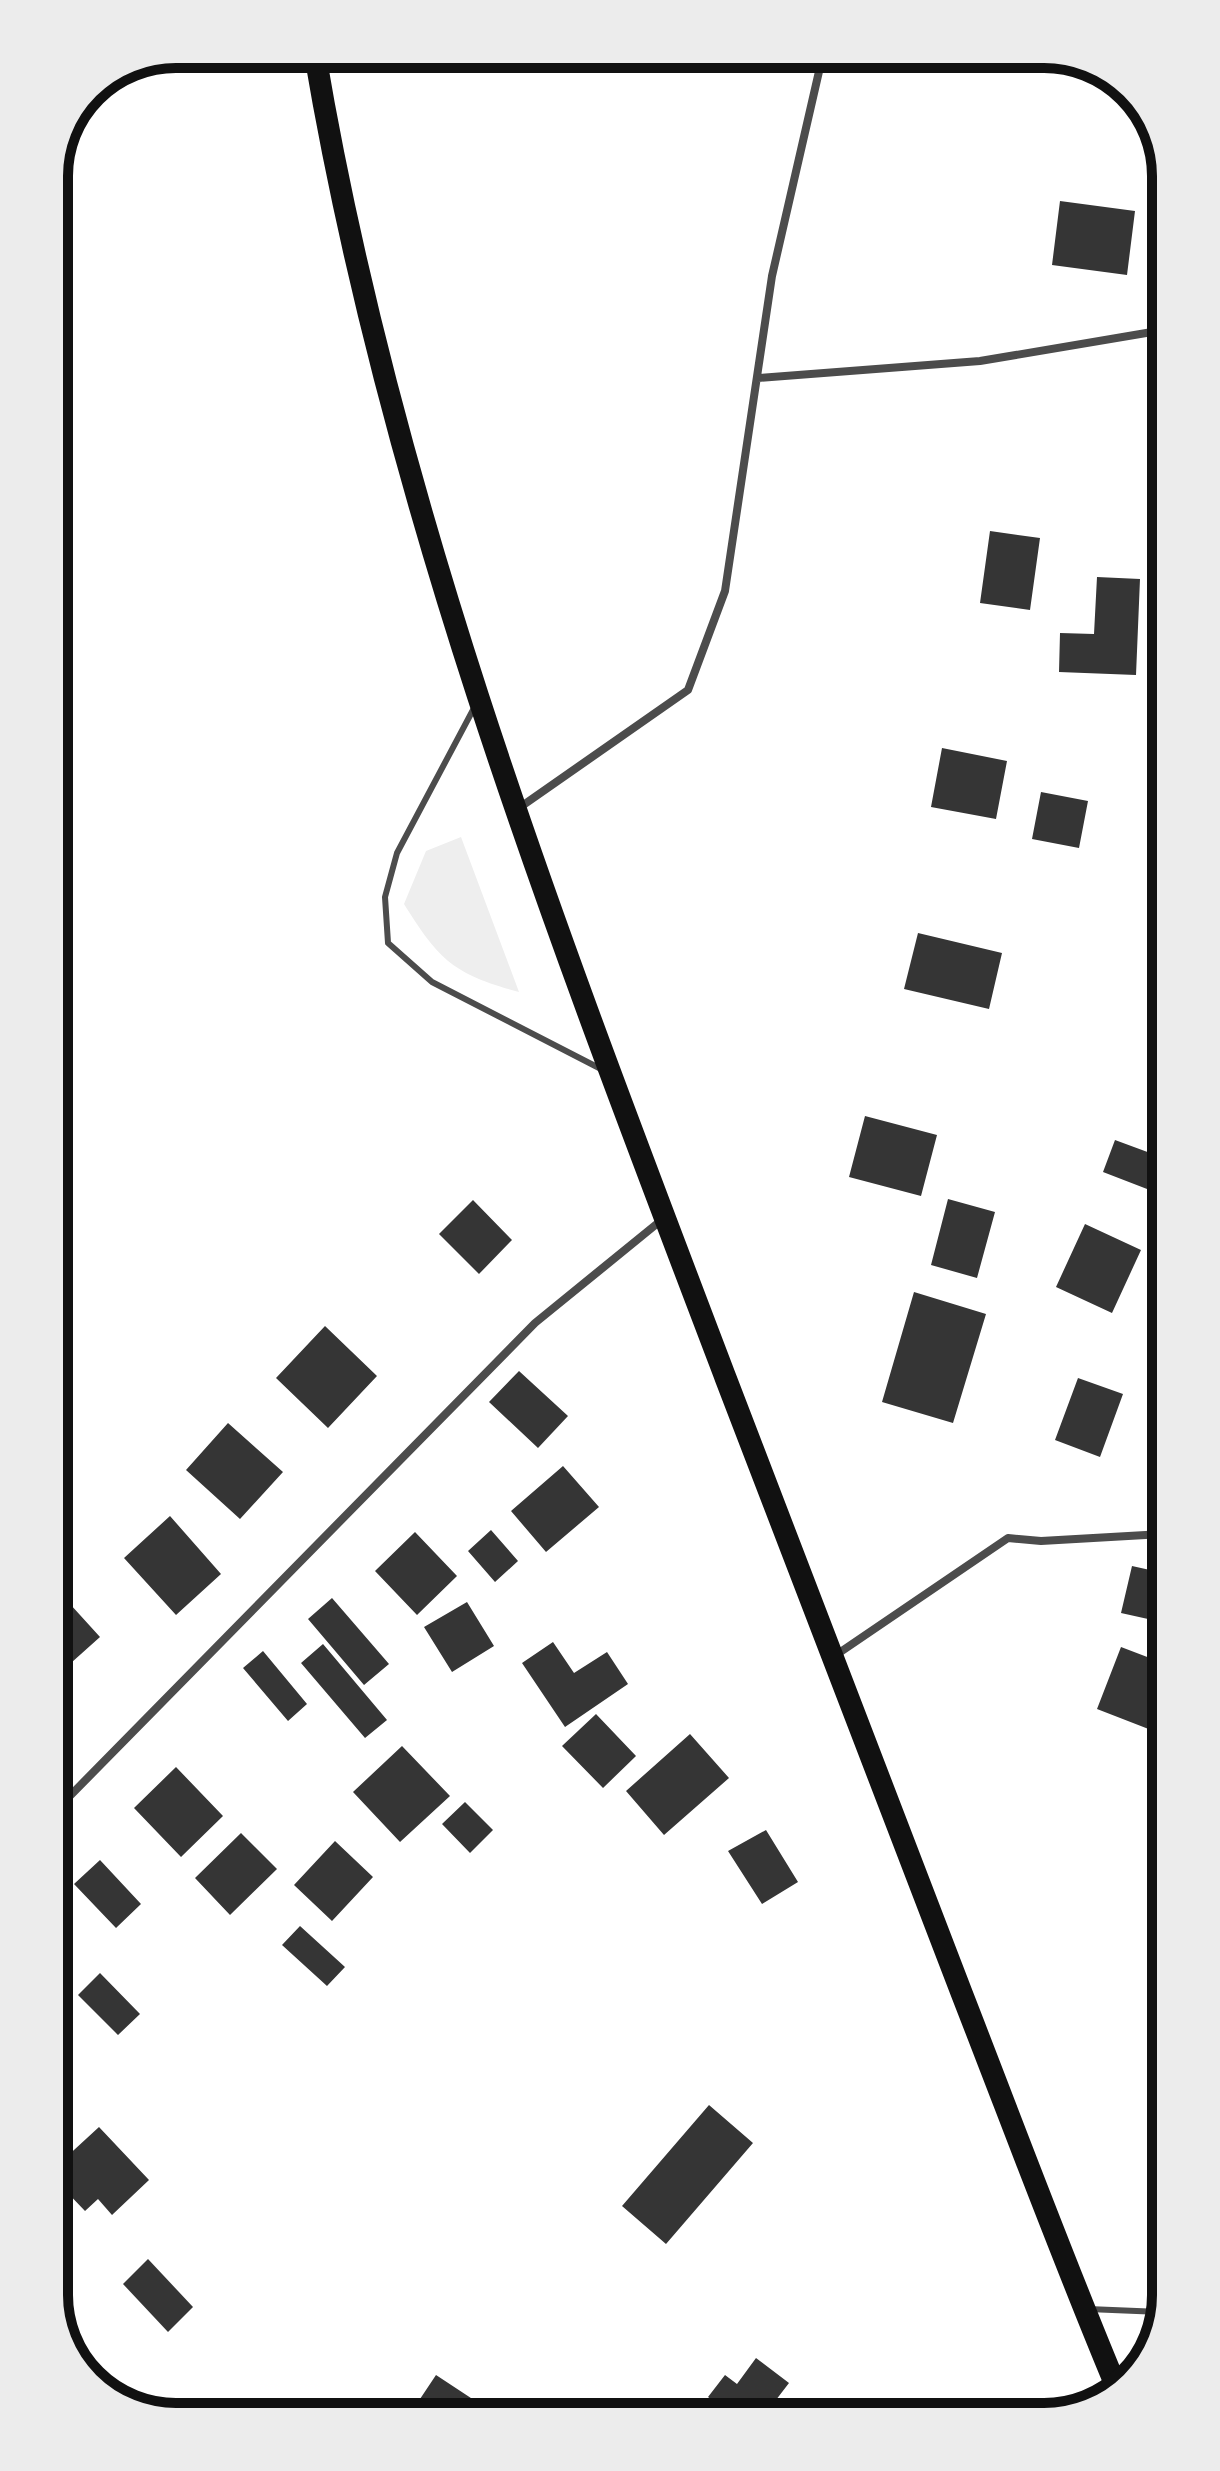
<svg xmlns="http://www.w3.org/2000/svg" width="1220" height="2471" font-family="'Open Sans',sans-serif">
	<rect width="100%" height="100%" fill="#fff"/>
	<path fill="#eee" d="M731,54H791L788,70Z
		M461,837L519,992C453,974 439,960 404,904L426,851Z"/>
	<path fill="#353535" d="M1156,160H1157V208L1147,206Z
		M1060,201L1135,211L1127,275L1052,265Z
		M990,531L1040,538L1030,610L980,603Z
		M1097,577L1140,579L1136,675L1059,672L1060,633L1094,634Z
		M942,748L1007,761L996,819L931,807Z
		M1041,792L1088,801L1079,848L1032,839Z
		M918,933L1002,953L989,1009L904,989Z
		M865,1116L937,1135L921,1196L849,1177Z
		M1115,1140L1161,1157L1160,1194L1103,1172Z
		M948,1199L995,1212L977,1278L931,1265Z
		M473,1200L512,1240L479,1274L439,1234Z
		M1085,1224L1141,1250L1112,1313L1056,1287Z
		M914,1292L986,1314L953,1423L882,1402Z
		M325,1326L377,1376L328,1428L276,1378Z
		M519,1371L568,1416L538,1448L489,1402Z
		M1078,1378L1123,1394L1100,1457L1055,1440Z
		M228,1423L283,1472L240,1519L186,1470Z
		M563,1466L599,1507L546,1552L511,1511Z
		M170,1516L221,1574L176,1615L124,1558Z
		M491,1530L518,1561L495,1582L468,1551Z
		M415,1532L457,1576L417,1615L375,1571Z
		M1132,1566L1159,1572L1148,1619L1121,1613Z
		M60,1593L100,1637L62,1671L60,1669Z
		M332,1598L389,1664L364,1685L308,1619Z
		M467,1602L494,1646L452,1672L424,1627Z
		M553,1642L574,1673L607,1652L628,1684L565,1727L522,1663Z
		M323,1644L387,1720L365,1738L301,1663Z
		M1121,1647L1163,1663L1164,1735L1097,1709Z
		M263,1651L307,1704L288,1721L243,1668Z
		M596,1714L636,1756L603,1788L562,1746Z
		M690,1734L729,1778L664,1835L626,1791Z
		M402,1746L450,1796L400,1842L353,1792Z
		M176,1767L223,1816L181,1857L134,1808Z
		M465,1802L493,1830L470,1853L442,1824Z
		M766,1830L798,1882L762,1904L728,1851Z
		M241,1833L277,1869L230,1915L195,1878Z
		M335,1841L373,1877L332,1921L294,1885Z
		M100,1860L141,1904L116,1928L74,1884Z
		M300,1926L345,1967L327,1986L282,1945Z
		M100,1973L140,2014L118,2035L78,1995Z
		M709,2105L753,2143L666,2244L622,2206Z
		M99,2127L149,2180L112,2215L98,2199L85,2211L63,2188L62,2161Z
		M148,2259L193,2307L168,2332L123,2284Z
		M756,2358L789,2383L769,2409L772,2411L711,2412L717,2404L708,2397L725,2375L737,2384Z
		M436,2375L477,2402L470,2414H410Z"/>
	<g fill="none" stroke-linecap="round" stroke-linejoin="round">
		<path stroke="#4c4c4c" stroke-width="6" d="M474,708L397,853L385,897L388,943L432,982L601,1069
			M1088,2309L1161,2312"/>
		<path stroke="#4c4c4c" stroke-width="8" d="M758,378L980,361L1158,331
			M519,808L688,690L725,591L772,276L823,54
			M833,1657L1008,1538L1041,1541L1163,1534
			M61,1805L535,1323L664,1218"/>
		<path stroke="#111" stroke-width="22" d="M315,54C392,512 562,947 726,1379C804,1584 883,1789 962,1994C1013,2125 1062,2257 1116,2386"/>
	</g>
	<path d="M0 0H1220V2471H0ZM176 68H1044A108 108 0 0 1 1152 176V2295A108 108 0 0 1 1044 2403H176A108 108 0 0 1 68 2295V176A108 108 0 0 1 176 68Z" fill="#ececec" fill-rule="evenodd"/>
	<path fill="none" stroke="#111" stroke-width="10" d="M176 68H1044A108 108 0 0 1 1152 176V2295A108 108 0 0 1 1044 2403H176A108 108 0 0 1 68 2295V176A108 108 0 0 1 176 68Z"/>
</svg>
